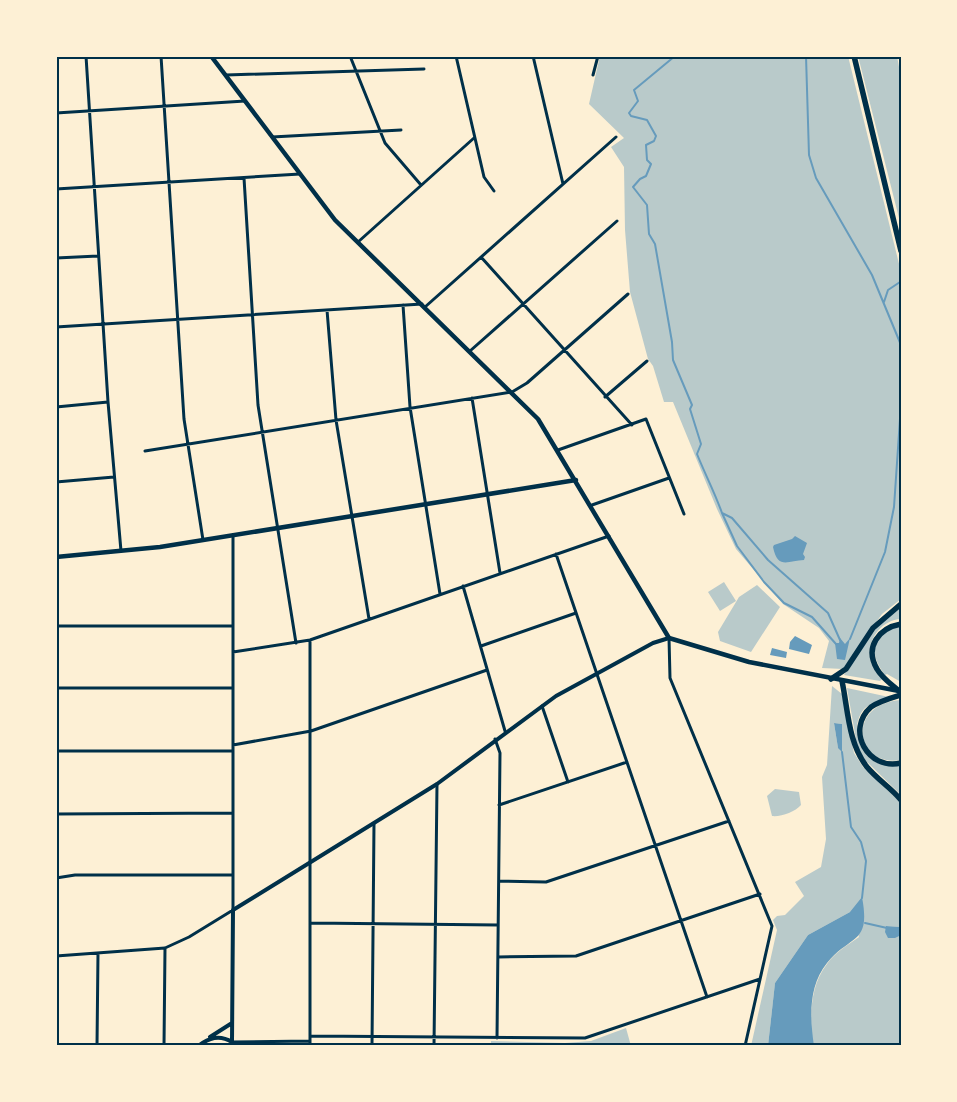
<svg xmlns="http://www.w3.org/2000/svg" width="957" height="1102" font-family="'Zilla Slab',serif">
	<rect width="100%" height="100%" fill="#fdf0d5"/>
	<path fill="#b9caca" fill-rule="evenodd" d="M600,56H848L901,272V599L882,614L843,669L822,668L829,641L819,628L783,604L736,549L717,509L673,402H664L653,366L648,359L630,292L625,230L624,167L611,147L624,138L589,104Z
		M858,56H897L901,78V226Z
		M724,582L736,601L720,611L708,592Z
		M757,585L780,607L751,652L720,641L718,632L739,597Z
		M900,607L901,619C881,620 867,640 870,658C872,667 877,672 882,679L880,681L844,675L877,627Z
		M901,626V682L887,674L885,675C876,663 868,646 882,634C886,630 895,628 901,626Z
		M832,686L842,694L854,753L863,767L901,803V927L886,926L896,936L901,935V1046H813C810,1018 809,987 827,964C834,953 849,944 859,937L850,912L808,935L775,983L768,1046H751L777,930L773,920L777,916L785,915L804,896L795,882L821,867L826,839L822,777L827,765ZM834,723L842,724L838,748Z
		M847,688L889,697C882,700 870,703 864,709C851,724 857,751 874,761C882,766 891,766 901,765V795L864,759L857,745Z
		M901,700V760C855,768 845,704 901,700Z
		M775,789L799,792L801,805C795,812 781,817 772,816L767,796Z
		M626,1028L631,1046H491V1041L565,1043L591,1041Z"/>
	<path fill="#669bbc" d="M795,536L807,543L803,554L805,557L804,560C789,560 778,571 773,547L774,545L792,539Z
		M795,636L812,645L809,654L789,649L790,642Z
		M840,638L845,644L850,638L845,660L837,659L835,643H839Z
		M772,648L787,652L786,658L770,655Z
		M834,723L842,724V752L838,748Z
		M862,897C871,945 851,934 827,963C808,986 810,1019 814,1046H768L775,983L808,935L850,912Z
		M886,926L901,927V935L895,938H888L885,932Z"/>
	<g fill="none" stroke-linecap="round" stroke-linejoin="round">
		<path stroke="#669bbc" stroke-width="2" d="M675,56L634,90L638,101L629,113L631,116L647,120L656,136L654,141L646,145L647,160L651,164L646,176L640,179L633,187L647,205L649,234L655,244L672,342L673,360L692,405L690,409L701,444L697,454C705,474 715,493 722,513L732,518L768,560L828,613L840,640
			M806,56L809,155L816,178L872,275L901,345
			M884,302L888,290L900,282
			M722,513L737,546L764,582L784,603L812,617L836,644
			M850,639L885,552L894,507L901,404
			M842,752L851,827L861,842L866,861L862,898
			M865,923L887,928"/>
		<path stroke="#003049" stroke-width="3" d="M86,56L108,402L121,551
			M161,56L184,419L203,540
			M350,56L385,143L421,185
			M456,56L484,177L494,191
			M533,56L563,184
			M226,75L424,69
			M593,75L598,56
			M56,113L245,101
			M272,137L401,130
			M244,178L258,405L296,643
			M56,189L300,174
			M358,242L474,138
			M481,257L632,425
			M56,258L98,256
			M403,305L410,407L440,594
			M425,307L616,137
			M327,310L336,420L369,619
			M56,327L422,304
			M470,351L617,221
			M605,397L647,361
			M472,398L500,573
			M56,407L108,402
			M558,450L646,419L684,514
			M145,451L512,392L527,383L628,294
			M56,482L114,477
			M592,505L669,478
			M556,554L707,997
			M463,586L505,731
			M56,626H233
			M669,638L670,678L772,926L745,1046
			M481,646L576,613
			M233,652L310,640L609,536
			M56,688H233
			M542,706L568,782
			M495,739L500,753L497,1038
			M233,745L311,731L487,670
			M56,751H233
			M499,805L627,762
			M56,814L233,813
			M56,878L75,875H233
			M499,881L546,882L729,821
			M311,923L498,925
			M56,956L165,948L189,937L233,910V536
			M498,957L576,956L760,894
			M310,1036L585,1038L760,979
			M97,1046L98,953
			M164,1046L165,948
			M232,1046V1042L310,1041
			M310,1046V640
			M372,1046L374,823
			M434,1046L437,784"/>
		<path stroke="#003049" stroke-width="4" d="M210,1037L232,1023
			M198,1046C209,1038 219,1034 232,1042L233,910L437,784L556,696L653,643L669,638"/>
		<path stroke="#003049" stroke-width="4.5" d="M56,557L160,547L576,480"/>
		<path stroke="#003049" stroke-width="4.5" d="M211,56L335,220L538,419L669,638L749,662L899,691"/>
		<path stroke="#003049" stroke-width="5.5" d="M854,56L901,251
			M831,679L846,669L873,628L901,604
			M842,681C848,709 848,743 867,767C877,779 891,788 901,800
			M899,691C891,684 882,678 877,669C864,647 879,628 901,624
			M901,695C891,698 880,701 871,707C845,730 868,771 901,763"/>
	</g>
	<rect width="957" height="1102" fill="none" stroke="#fdf0d5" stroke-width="115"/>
	<rect x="58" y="58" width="842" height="986" fill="none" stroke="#003049" stroke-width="2"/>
</svg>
